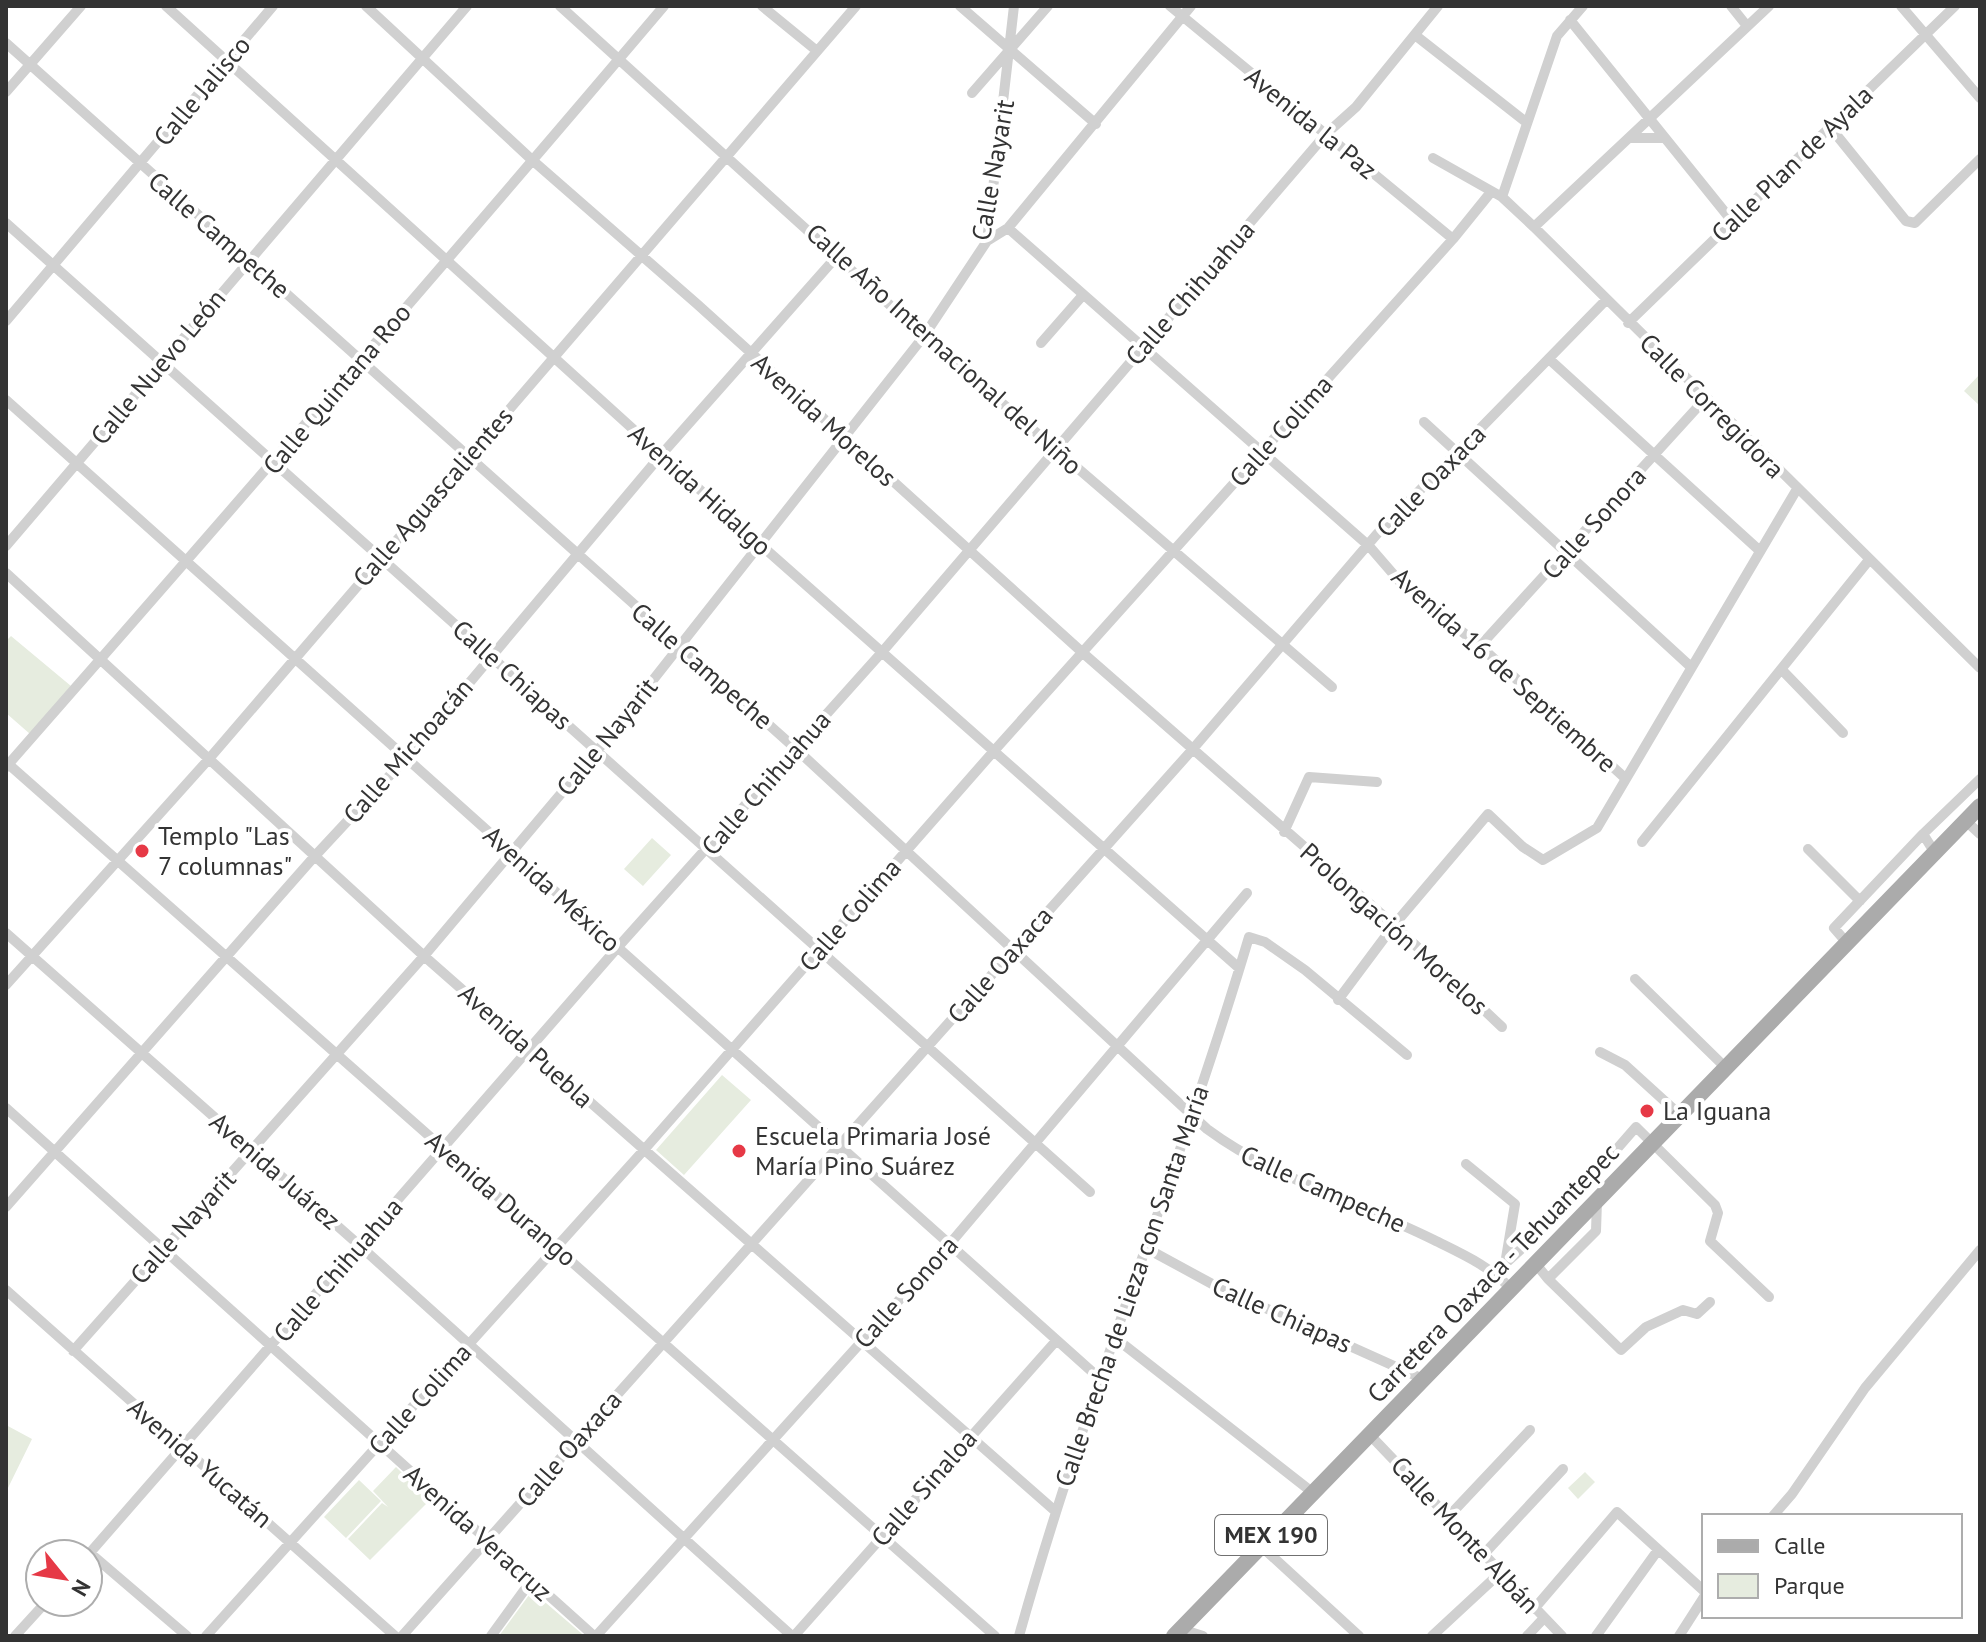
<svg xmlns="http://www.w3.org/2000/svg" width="1986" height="1642" font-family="'PT Sans',sans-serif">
	<rect width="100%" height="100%" fill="#fff"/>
	<path fill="#e6ecdf" d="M1980,374V406L1964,391Z
		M11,636L71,686L30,734L6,713V641Z
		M652,838L671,855L643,886L624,869Z
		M722,1075L751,1100L684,1175L656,1150Z
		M6,1425L32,1439L6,1492Z
		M396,1467L430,1500L370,1560L348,1539L382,1503L388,1507L373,1491Z
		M1585,1472L1595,1482L1578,1499L1568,1488Z
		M359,1480L381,1501L346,1538L324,1517Z
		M532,1591L581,1633L584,1636H499Z"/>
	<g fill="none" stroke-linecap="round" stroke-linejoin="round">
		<path stroke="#d0d0d0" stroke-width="10" d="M166,6L762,546L1239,968
			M366,6L531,159L697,304L1083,653L1394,925L1502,1027
			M560,6L924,336L1332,687
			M762,6L817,51
			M960,6L1096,124
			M1170,6L1453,239
			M1731,6L1747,26
			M1901,6L1980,98
			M1570,20L1732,221
			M1415,35L1526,122
			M6,43L796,749L1207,1129C1276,1180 1358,1202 1434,1240C1462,1254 1490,1266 1511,1289
			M6,92L81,6
			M972,93L1048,6
			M1830,127L1906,221L1915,223L1980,159
			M1629,138H1663
			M1433,158L1502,197L1534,227L1980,668
			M1502,197L1557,36L1583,6
			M6,223L1090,1192
			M1534,227L1769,6
			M1008,228L1369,546L1401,583L1480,646L1625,778
			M987,241L1008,228L1191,6
			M6,321L273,6
			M1628,323L1955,6
			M1041,343L1083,295
			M1549,359L1760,551
			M6,400L1098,1377
			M1424,422L1691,667
			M6,546L467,6
			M6,573L424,956L1054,1510
			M1480,646L1705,399
			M1782,670L1843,733
			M6,762L995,1636
			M6,767C227,515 447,262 664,6
			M1966,821L1980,834
			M1284,832L1309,777L1377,782
			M1642,842L1869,560
			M1808,849L1860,901
			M1935,853L1923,834L1980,779
			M6,933L359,1245L792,1636
			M1847,943L1834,928L1923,834
			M1635,979L1726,1068
			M6,985L208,760L856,6
			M1338,1000L1394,925L1488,814L1523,847L1543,860L1597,828L1797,489
			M1600,1052L1625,1065L1680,1115
			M6,1108L594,1636
			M1466,1164L1515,1204L1505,1264
			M6,1207L314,857L406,758L661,455L838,255
			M1144,1247L1214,1285L1423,1379
			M1536,1264L1548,1279L1596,1231L1597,1201
			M1496,1272L1560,1214L1636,1127L1715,1205L1718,1213L1710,1241L1769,1297
			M1548,1279L1621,1350L1646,1327L1683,1310L1697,1314L1710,1302
			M6,1290L395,1636
			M1114,1337L1312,1492
			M73,1351L424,956L597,751L924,336L987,241L1014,6
			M1369,1434L1562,1636
			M1773,1516L1792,1494L1865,1388L1980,1250
			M1448,1517L1530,1430
			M1261,1546L1359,1636
			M90,1553L187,1636
			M88,1555L618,947L883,651L1326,134L1356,107L1438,6
			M1483,1555L1563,1469
			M1534,1609L1617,1512L1704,1591
			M1181,1629L1203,1636
			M15,1636L46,1602
			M206,1636L643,1151L993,752L1453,239L1491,192
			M402,1636L1192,750L1377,534L1605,301
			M491,1636L531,1581
			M596,1636L948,1246L1247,893
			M794,1636L1055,1342
			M1019,1636C1085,1399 1179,1172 1249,937L1265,942L1305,970L1407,1055
			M1432,1636L1500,1573
			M1527,1636L1544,1618
			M1596,1636L1658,1550
			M1679,1636L1704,1597"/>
		<path stroke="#ababab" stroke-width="16" d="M1174,1636L1980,806"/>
	</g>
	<g fill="#e63946" stroke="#fff" stroke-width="3">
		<circle cx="142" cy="851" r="8"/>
		<circle cx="1647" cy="1111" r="8"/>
		<circle cx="739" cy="1151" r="8"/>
	</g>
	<g text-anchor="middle" stroke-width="8" stroke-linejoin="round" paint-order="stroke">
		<rect fill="#fff" stroke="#707070" stroke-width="2" x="1215" y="1515" width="112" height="40" rx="6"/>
		<g font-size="24" font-weight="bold" fill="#333">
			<text x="1271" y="1543">MEX 190</text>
		</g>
		<g font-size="26" fill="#333" stroke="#fff">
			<text transform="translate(202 91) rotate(-50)" y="9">Calle Jalisco</text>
			<text transform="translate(1311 123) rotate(39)" y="9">Avenida la Paz</text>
			<text transform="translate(1792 164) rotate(-44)" y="9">Calle Plan de Ayala</text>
			<text transform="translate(993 170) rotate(-80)" y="9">Calle Nayarit</text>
			<text transform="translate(219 235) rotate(41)" y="9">Calle Campeche</text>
			<text transform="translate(1190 293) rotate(-49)" y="9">Calle Chihuahua</text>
			<text transform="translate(944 349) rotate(42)" y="9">Calle Año Internacional del Niño</text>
			<text transform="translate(158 367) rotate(-50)" y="9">Calle Nuevo León</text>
			<text transform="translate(337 389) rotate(-50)" y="9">Calle Quintana Roo</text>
			<text transform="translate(1712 406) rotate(45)" y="9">Calle Corregidora</text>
			<text transform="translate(824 420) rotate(42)" y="9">Avenida Morelos</text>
			<text transform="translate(1281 431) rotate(-48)" y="9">Calle Colima</text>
			<text transform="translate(1431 481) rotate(-46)" y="9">Calle Oaxaca</text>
			<text transform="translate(700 490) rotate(42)" y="9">Avenida Hidalgo</text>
			<text transform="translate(433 497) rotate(-49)" y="9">Calle Aguascalientes</text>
			<text transform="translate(1594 523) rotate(-48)" y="9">Calle Sonora</text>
			<text transform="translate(702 666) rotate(41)" y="9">Calle Campeche</text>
			<text transform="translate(1504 670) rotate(42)" y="9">Avenida 16 de Septiembre</text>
			<text transform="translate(512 675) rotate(42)" y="9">Calle Chiapas</text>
			<text transform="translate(607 737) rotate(-51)" y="9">Calle Nayarit</text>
			<text transform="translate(408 751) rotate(-49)" y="9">Calle Michoacán</text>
			<text transform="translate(766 783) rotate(-49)" y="9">Calle Chihuahua</text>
			<text transform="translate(552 889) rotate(42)" y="9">Avenida México</text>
			<text transform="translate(850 915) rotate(-49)" y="9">Calle Colima</text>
			<text transform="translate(1394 929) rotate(42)" y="9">Prolongación Morelos</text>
			<text transform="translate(1000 965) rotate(-49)" y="9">Calle Oaxaca</text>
			<text transform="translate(526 1046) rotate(42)" y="9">Avenida Puebla</text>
			<text transform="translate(275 1171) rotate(41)" y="9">Avenida Juárez</text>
			<text transform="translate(1323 1189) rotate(24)" y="9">Calle Campeche</text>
			<text transform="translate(501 1199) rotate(41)" y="9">Avenida Durango</text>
			<text transform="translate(183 1227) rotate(-48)" y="9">Calle Nayarit</text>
			<text transform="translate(338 1270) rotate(-49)" y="9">Calle Chihuahua</text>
			<text transform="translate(1493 1273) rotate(-46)" y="9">Carretera Oaxaca - Tehuantepec</text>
			<text transform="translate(1132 1286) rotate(-71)" y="9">Calle Brecha de Lieza con Santa María</text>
			<text transform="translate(906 1292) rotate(-48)" y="9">Calle Sonora</text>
			<text transform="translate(1282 1315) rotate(24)" y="9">Calle Chiapas</text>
			<text transform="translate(420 1399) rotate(-48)" y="9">Calle Colima</text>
			<text transform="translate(569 1449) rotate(-49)" y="9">Calle Oaxaca</text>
			<text transform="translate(200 1463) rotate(41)" y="9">Avenida Yucatán</text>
			<text transform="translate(924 1488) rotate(-49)" y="9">Calle Sinaloa</text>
			<text transform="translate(478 1533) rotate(42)" y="9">Avenida Veracruz</text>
			<text transform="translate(1465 1535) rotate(47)" y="9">Calle Monte Albán</text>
		</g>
		<g font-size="26" fill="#333" stroke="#fff" text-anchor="start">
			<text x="158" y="845">Templo "Las<tspan x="158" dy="30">7 columnas"</tspan></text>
			<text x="1663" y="1120">La Iguana</text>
			<text x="755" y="1145">Escuela Primaria José<tspan x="755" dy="30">María Pino Suárez</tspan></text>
		</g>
	</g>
	<rect width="1986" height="1642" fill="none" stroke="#333333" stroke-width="16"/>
	<rect x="1702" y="1514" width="260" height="104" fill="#ffffff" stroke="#adadad" stroke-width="2"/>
	<rect x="1718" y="1540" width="40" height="12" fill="#ababab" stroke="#adadad" stroke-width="2"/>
	<text x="1774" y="1554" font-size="24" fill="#333333">Calle</text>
	<rect x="1718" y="1574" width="40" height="24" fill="#e6ecdf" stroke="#adadad" stroke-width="2"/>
	<text x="1774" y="1594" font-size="24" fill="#333333">Parque</text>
	<g transform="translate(64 1578) rotate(120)"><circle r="38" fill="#ffffff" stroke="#adadad" stroke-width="2"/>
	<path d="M0-6L14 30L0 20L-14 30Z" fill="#e63946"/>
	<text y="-12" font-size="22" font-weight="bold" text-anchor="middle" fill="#333333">N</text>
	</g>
</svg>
